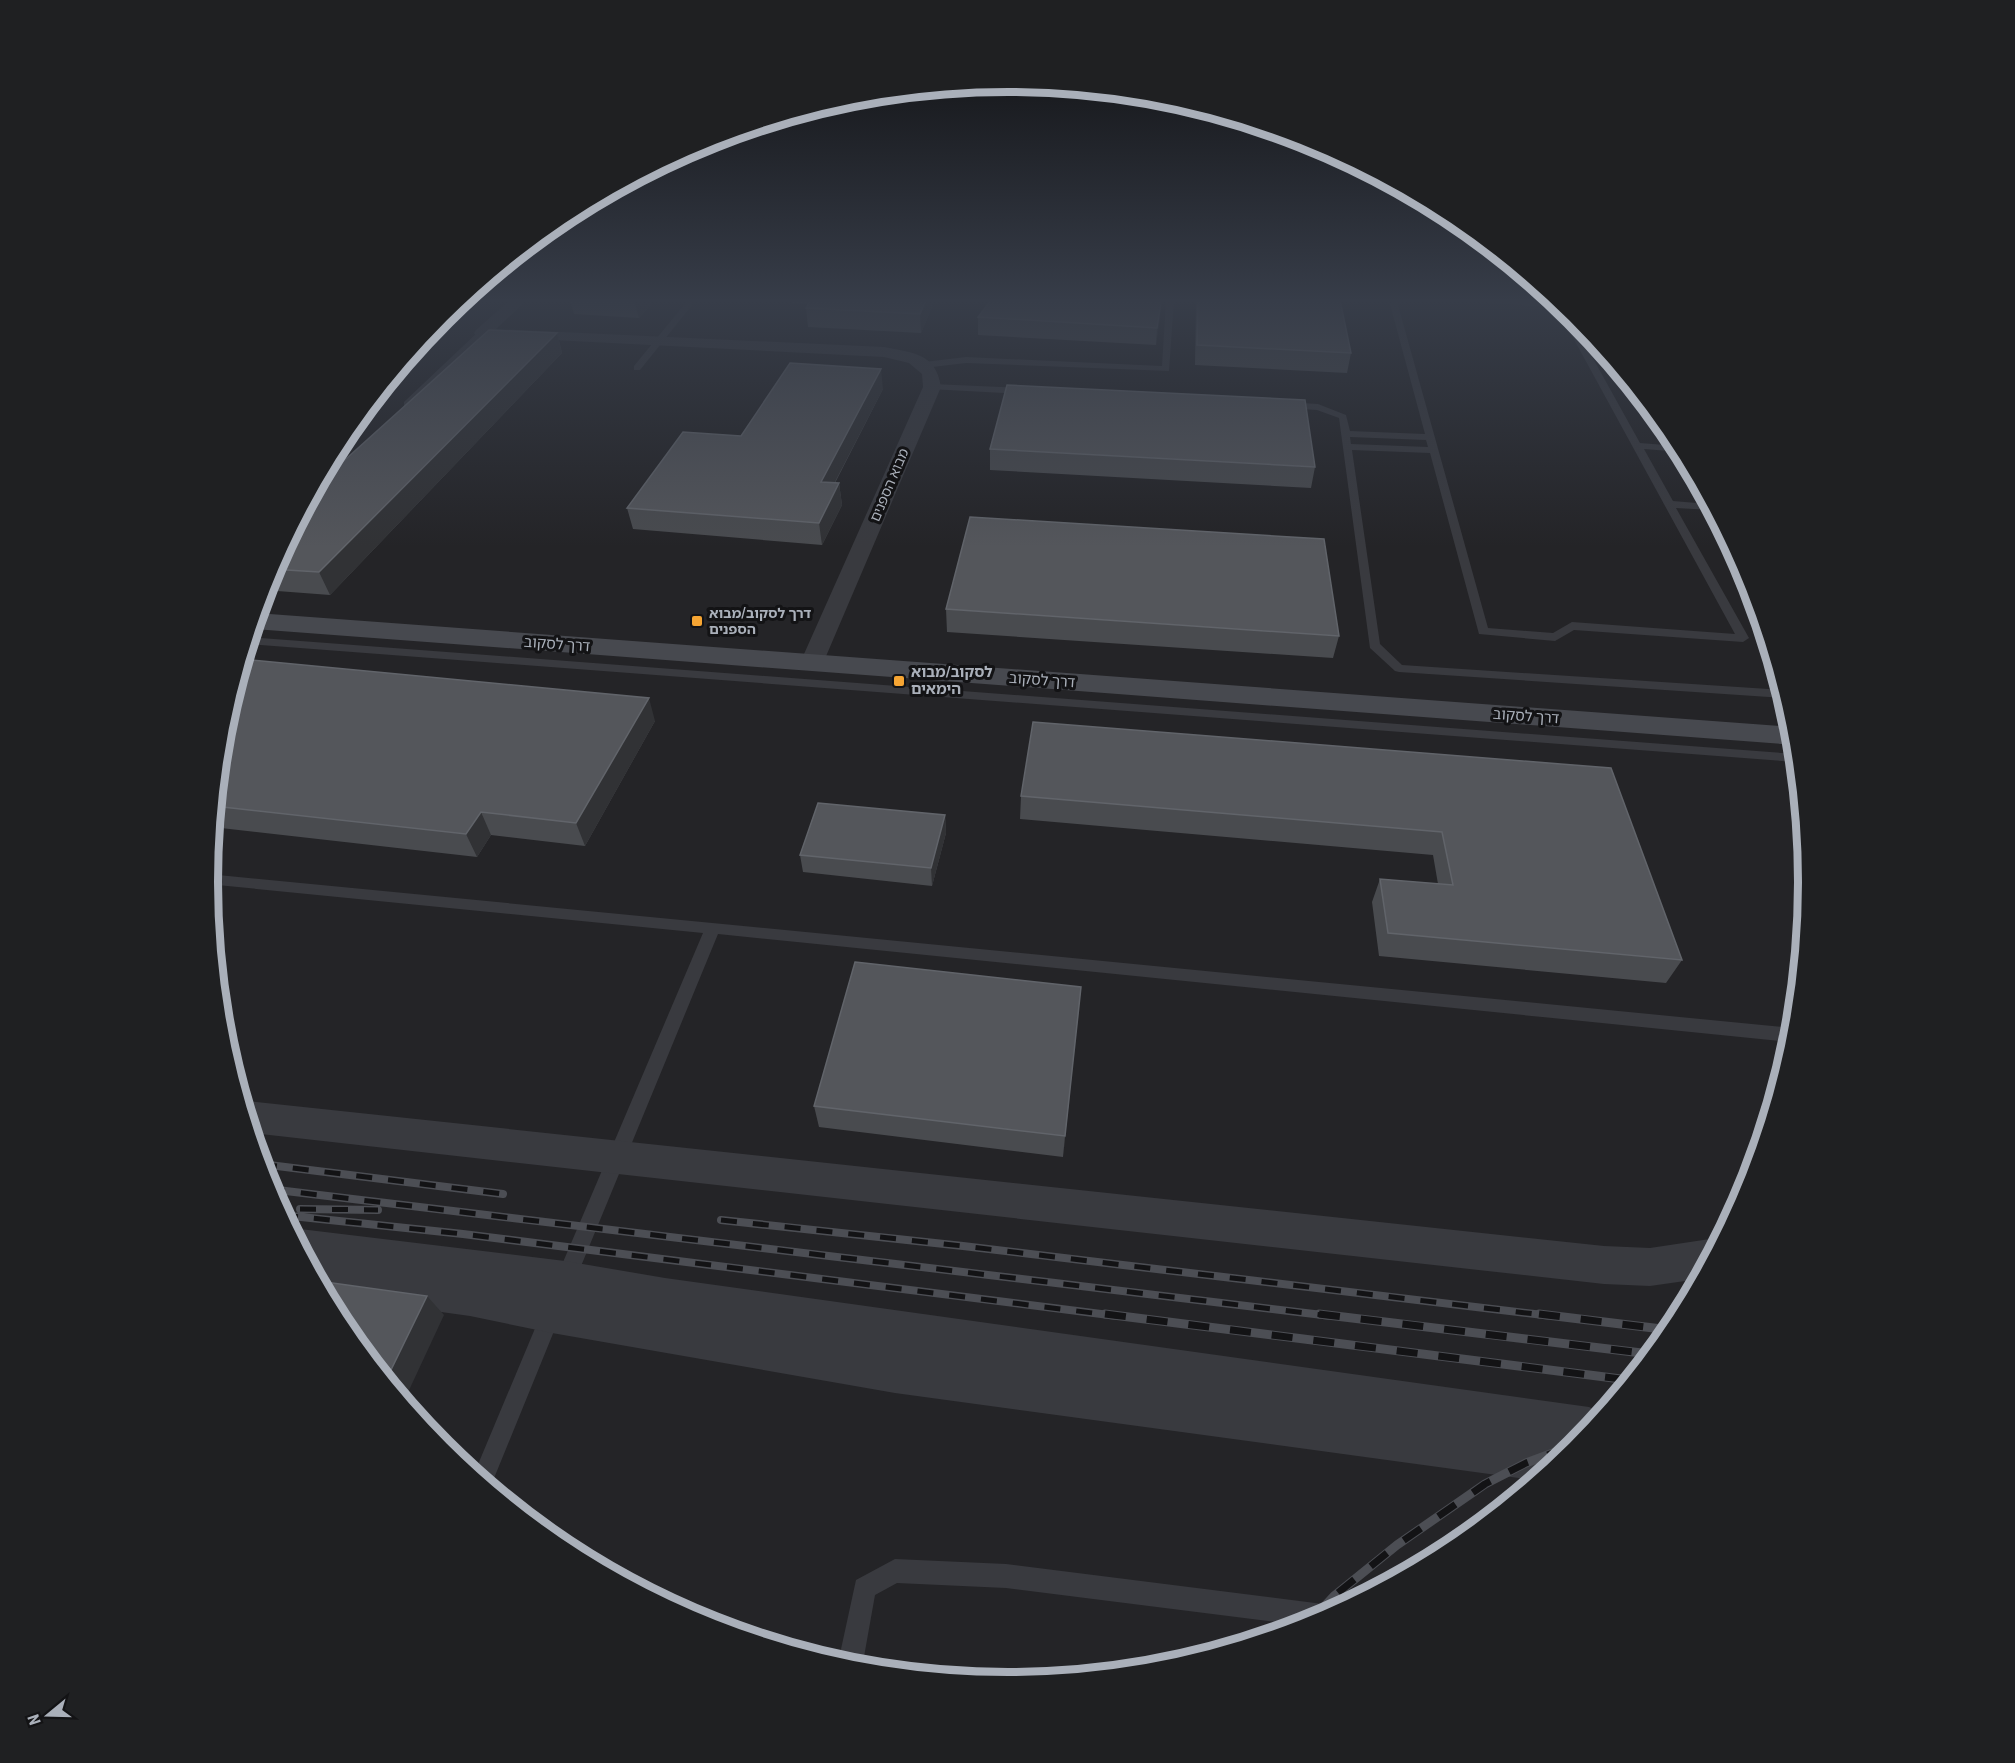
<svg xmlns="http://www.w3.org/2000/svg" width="2015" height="1763" font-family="'Roboto Condensed','Noto Sans Hebrew',sans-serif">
	<rect width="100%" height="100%" fill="#18181a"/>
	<path fill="#242427" d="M461,300H1554L1574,316L1673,437L1747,575L1793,726L1808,882L1793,1038L1747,1188L1673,1327L1573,1448L1452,1547L1314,1621L1163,1667L1007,1682L851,1667L701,1621L562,1547L441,1447L342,1326L268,1188L222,1037L207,881L222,725L268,575L342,436L442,315Z"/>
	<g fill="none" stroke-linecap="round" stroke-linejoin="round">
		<path fill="#393a3f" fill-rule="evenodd" d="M688,300H696L640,370H634V366Z
			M1166,300H1174L1169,371L966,363L924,368L920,365L924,362L966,357L1162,366Z
			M1397,300H1407L1398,305L1488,628L1553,633L1572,622L1735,634L1559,312L1538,306L1472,302L1468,300L1538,302L1565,308L1640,443L1678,446L1681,452L1644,449L1673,501L1709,504L1712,510L1676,508L1749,638L1743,642L1574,630L1555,641L1479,634L1430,453L1352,450L1380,644L1402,665L1782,690L1784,698L1399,672L1395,671L1370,648L1339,418L1317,410L1285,408L1280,405L1285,402L1318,404L1346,415L1350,431L1425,434L1390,304ZM1350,437L1426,440L1428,447L1351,444Z
			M479,331L486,333L410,406H404V402Z
			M932,384L1024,388L1028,391L1024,394L929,389L928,387Z
			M249,637L1795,754L1796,762L248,644Z
			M208,874L1793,1028L1791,1042L718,934L572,1288L565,1291L558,1288L555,1281L703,933L207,884Z
			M551,1304L558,1307L561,1314L490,1488L474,1474L544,1307Z
			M895,1559L1006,1564L1323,1604L1332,1607L1333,1611L1300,1625L1006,1588L897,1583L875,1595L862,1668L838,1663L856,1580Z"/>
		<path fill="#393a3f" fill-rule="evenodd" d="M510,300H527L496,329L884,347C913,353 936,353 941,387L821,668L812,670L803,668L800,663L923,387L922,374L909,363L884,357L476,336L474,333L476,330Z
			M247,1101L1604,1246L1650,1248L1710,1239L1718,1242L1699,1279L1650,1286L1604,1284L251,1133L242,1103Z
			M300,1229L565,1261L665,1278L1589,1407L1602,1413L1573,1448L1534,1480L895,1393L552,1333L470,1316L326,1296L292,1233Z"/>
		<path fill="#47494f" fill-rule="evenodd" d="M256,613L1793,727L1795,745L254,629L252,628Z"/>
		<defs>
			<path id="rail-far1" d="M261,1164L503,1194
				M269,1189L1331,1316
				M300,1209L378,1210
				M282,1215L463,1234L1117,1316
				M721,1220L963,1246L1552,1316"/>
			<path id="rail" d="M1105,1314L1629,1380
				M1319,1314L1650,1354
				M1539,1314L1670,1330
				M1309,1623L1334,1596L1397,1545L1485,1484L1526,1463L1577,1444"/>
		</defs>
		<use href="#rail-far1" stroke="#4c4e54" stroke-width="8"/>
		<use href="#rail" stroke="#4c4e54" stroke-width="9"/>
		<use href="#rail-far1" stroke="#131315" stroke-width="5" stroke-dasharray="16" stroke-linecap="butt"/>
		<use href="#rail" stroke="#131315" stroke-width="7" stroke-dasharray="21" stroke-linecap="butt"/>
	</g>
	<path fill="#494b4f" d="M570,300H655L639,318L574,314Z
		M790,300H935L921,333L808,327L806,308L809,304L791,303Z
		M991,300H1127V301L1161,302L1156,345L978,335V317Z
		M1196,300H1340L1351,353L1347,373L1195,365Z
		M557,333L562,353L330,595L264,590L268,575L316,486Z
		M883,389L835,483H839L842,505L822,545L633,529L627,508L741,436Z
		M990,449L1315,467L1311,488L990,470Z
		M946,609L1339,636L1333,658L947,632Z
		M655,721L585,846L491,835L477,857L212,827L222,725Z
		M1611,768L1682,960L1666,983L1379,956L1372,902L1380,879L1438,884L1433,855L1020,819L1021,796Z
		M945,815L946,833L932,886L803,872L800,855Z
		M1081,987L1063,1157L819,1127L814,1106Z"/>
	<path fill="#313235" d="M634,300H655L639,318Z
		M926,300H935L921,333L920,314Z
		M1161,302L1160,320L1156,345L1157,328Z
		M557,333L562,353L330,595L319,572Z
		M881,369L883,389L824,503L821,482Z
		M839,483L842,505L822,545L819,523Z
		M649,698L655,721L585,846L576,823Z
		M481,812L491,835L477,857L466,834Z
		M945,815L946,833L932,886L931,868Z
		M1081,987L1079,1009L1063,1157L1065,1136Z
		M427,1296L444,1315L404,1401L386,1380Z"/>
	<path fill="#54565b" stroke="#61646a" stroke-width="1.5" d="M811,300H926L920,314L806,308Z
		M991,300H1125V301L1161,302L1157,328L978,317Z
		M1198,300H1340L1351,353L1197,345Z
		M489,330L557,333L319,572L271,569L316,486Z
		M790,363L881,369L821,482L839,483L819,523L627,508L683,432L741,436Z
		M1007,385L1305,400L1315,467L990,449Z
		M970,517L1324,539L1339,636L946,609Z
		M252,660L649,698L576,823L481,812L466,834L214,806L222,725L238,673Z
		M1033,722L1611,768L1682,960L1388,933L1380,879L1453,885L1442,832L1021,796Z
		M818,803L945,815L931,868L800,855Z
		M855,962L1081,987L1065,1136L814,1106Z
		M318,1281L427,1296L386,1380L342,1326Z"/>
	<linearGradient id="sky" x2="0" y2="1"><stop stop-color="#0d0d0e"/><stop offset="0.55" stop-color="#373d49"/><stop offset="1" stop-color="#373d49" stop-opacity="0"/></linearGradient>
	<rect width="2015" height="547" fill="url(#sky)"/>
	<g fill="#f6a533" stroke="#131315" stroke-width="2">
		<rect x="691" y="615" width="12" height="12" rx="3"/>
		<rect x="893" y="675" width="12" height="12" rx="3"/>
	</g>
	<g text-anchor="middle" stroke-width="6" stroke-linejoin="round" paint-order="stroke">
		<g font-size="14" fill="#aab0ba" stroke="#131315">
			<text transform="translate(889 485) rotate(-67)" y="5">מבוא הספנים</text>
		</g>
		<g font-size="14" font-weight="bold" fill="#aab0ba" stroke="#131315" text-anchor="start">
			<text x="709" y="618">דרך לסקוב/מבוא<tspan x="709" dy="16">הספנים</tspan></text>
		</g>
		<g font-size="15" fill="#aab0ba" stroke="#131315">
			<text transform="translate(557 644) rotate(4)" y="5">דרך לסקוב</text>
			<text transform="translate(1042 680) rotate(4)" y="5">דרך לסקוב</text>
			<text transform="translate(1526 716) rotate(4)" y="5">דרך לסקוב</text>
		</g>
		<g font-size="15" font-weight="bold" fill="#aab0ba" stroke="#131315" text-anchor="start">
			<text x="911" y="677">לסקוב/מבוא<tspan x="911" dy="17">הימאים</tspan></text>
		</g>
	</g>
	<path d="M0 0H2015V1763H0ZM218 882a790 790 0 1 1 1580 0a790 790 0 1 1-1580 0Z" fill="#1f2022" fill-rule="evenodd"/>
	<path fill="none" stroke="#aab0ba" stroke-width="8" d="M218 882a790 790 0 1 1 1580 0a790 790 0 1 1-1580 0Z"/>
	<g transform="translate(48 1715) rotate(251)" stroke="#131315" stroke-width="4.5" paint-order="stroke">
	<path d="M0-4.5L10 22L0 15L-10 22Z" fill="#aab0ba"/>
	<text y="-9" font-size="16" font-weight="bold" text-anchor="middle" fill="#aab0ba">N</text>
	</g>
</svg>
